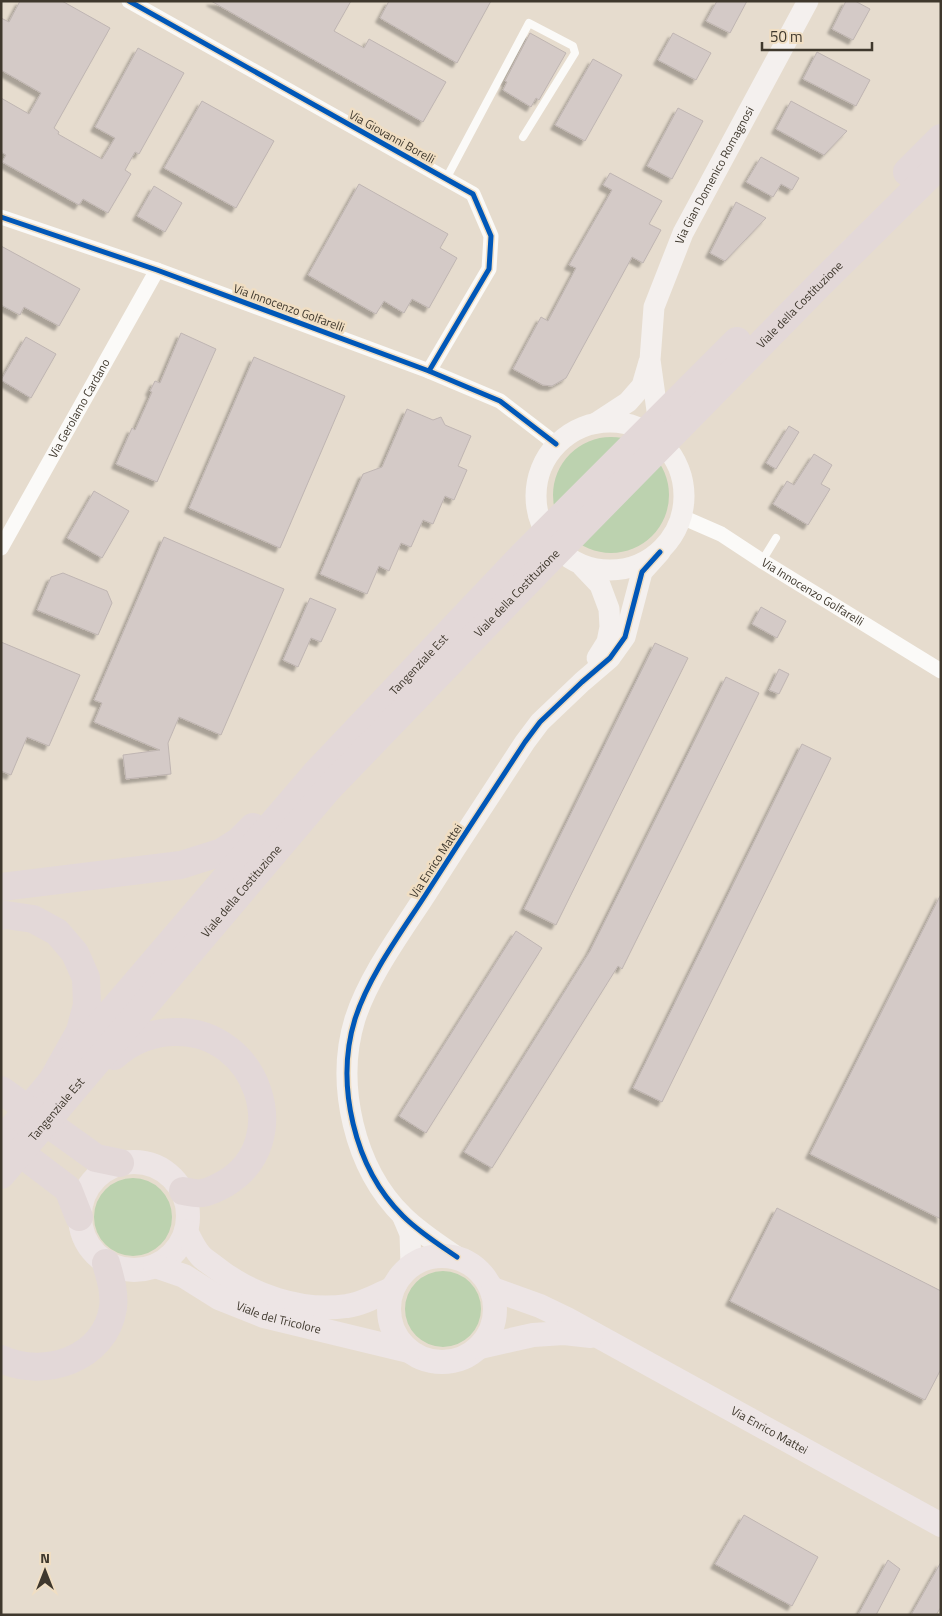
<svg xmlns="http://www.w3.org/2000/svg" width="942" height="1616" font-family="'Titillium Web',sans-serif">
	<defs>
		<filter id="shadow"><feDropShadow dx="-4.5" dy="4.5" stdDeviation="1" flood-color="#0004"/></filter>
	</defs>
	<rect width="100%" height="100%" fill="#e6dcce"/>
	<path fill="#bcd2af" d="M553 495a58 58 0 1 1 116 0a58 58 0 1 1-116 0Z
		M94 1217a39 39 0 1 1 78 0a39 39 0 1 1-78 0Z
		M405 1309a38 38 0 1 1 76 0a38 38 0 1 1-76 0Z"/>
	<path fill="#d4cac7" stroke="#bfb5b2" filter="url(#shadow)" d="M20,1H62L110,28L54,128L59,132L58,134L102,159L115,138L95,127L138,48L184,73L139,154L135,152L125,170L131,174L108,213L83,199L79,205L2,162L6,155L1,152V98L29,114L41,93L1,70V18L9,22Z
		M211,1H351L334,31L364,48L369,39L446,82L423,122Z
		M389,1H491L457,63L380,18Z
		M717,1H747L730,33L706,21Z
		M846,1H855L870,9L853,40L832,29Z
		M530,33L566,53L539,100L536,98L531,107L503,90L507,82L505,81Z
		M673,33L711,53L696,80L658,60Z
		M817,52L870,80L856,106L803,79Z
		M593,59L622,75L585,141L555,125Z
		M202,101L274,141L236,208L164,168Z
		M791,101L815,114L847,131L824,155L776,129Z
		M678,108L703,121L672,179L647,166Z
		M761,157L799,178L792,190L781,184L773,197L746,182Z
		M610,173L662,201L649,224L661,230L643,263L632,257L566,378L552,386L543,385L513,369L541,317L548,321L576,268L569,265L612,190L603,185Z
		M359,184L448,234L440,248L457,258L429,308L412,299L404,313L384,301L376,314L308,275Z
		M154,186L182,203L165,232L137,216Z
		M736,202L766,218L725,261L710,253Z
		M1,246L80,289L59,326L24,307L20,315L1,305Z
		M181,333L216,349L157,482L116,464L132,428L135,430L152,392L150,391L155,381L160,383Z
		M26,337L56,354L31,398L1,380Z
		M254,357L345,396L280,548L189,508Z
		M407,409L433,420L441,417L445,425L471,436L458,466L467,470L454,500L445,496L433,524L423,520L411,547L401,543L389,571L379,566L367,594L320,574L363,474L382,467Z
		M789,426L799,432L776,469L766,463Z
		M814,454L832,465L821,484L830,489L808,525L773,504L787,481L794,485Z
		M94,491L129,511L102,558L67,538Z
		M164,537L284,589L221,735L179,717L168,743L171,774L126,779L123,755L160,750L94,722L102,703L94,700Z
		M63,573L107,591L112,603L98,635L37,610L51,577Z
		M310,598L336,609L321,642L311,638L298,667L283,660Z
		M761,607L786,621L777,638L752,624Z
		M1,642L80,675L49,746L27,737L11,775L1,771Z
		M655,643L688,658L556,925L524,909Z
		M779,669L789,674L779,694L769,690Z
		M726,677L759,693L622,969L618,966L492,1168L464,1152L590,951Z
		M802,744L831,758L662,1102L633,1088Z
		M941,894V1219L810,1154Z
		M516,931L542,948L426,1133L399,1116Z
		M777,1208L941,1291V1369L925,1400L730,1301Z
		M744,1515L818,1557L792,1606L715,1564Z
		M888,1560L900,1569L876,1615H858Z
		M941,1562V1607L936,1615H911Z"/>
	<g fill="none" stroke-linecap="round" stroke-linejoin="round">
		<path stroke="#fbfaf8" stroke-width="8" d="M446,179L529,23L573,46L575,53L523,137
			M762,561L776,538"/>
		<g stroke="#fbfaf8" stroke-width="15">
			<path d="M129,1L473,194L491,236L489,269L429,371"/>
			<path d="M1,217L157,270L429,371L500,401L556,444"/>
			<path id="s1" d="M682,517L721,534L762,561L941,671"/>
			<path id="s2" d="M1,548L157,270"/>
		</g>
		<g stroke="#f4f0ee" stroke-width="21">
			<circle cx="610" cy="496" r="74"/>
			<path d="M596,423L628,402L642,386L649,362"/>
			<path id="s3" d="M660,432L650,360L654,307L683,233L808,1"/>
			<path d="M582,566L600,585L609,609L610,627L607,642L597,658"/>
			<path d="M402,1215L410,1234L411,1265"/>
			<path d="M457,1257C438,1244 419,1232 403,1216C354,1168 335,1084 355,1019C369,975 403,930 428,891C460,841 493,791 525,742L540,722L582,682L610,658L625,637L642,572L660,552"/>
		</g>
		<g stroke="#ede5e5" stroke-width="24">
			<circle cx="134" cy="1216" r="54"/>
			<path d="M186,1231C190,1239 194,1248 200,1255C203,1259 210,1263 215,1267C250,1295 301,1313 347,1306C363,1304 378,1295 393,1288"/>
			<circle cx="442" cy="1309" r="53"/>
			<path id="s4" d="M155,1266L184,1276L219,1298L264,1316L409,1351"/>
			<path id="s5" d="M493,1289L540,1306L567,1319L941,1525"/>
			<path d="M480,1347L533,1335L564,1333L591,1336"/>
		</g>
		<g stroke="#e3d8d8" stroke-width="28">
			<path d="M907,172L941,138"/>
			<path d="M1,887L181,865L222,852L239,841L253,827"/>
			<path d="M1,916L6,915L33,919L57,932L75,953L86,978L87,1005L80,1031L52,1081L1,1142"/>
			<path d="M114,1056C132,1040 152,1032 176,1032C258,1031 295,1141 226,1183C219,1187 210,1192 202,1193C196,1194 189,1192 183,1191"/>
			<path id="s6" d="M52,1081L315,774L523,555L737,341"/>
			<path d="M1,1090L96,1158L120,1163"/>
			<path d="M6,1142L68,1189L79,1217"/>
			<path id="s7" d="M1,1175L328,789L539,570L816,288L941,164"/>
			<path d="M1,1359C45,1379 105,1359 113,1308C115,1292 110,1277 106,1263"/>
		</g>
		<defs>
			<path id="cycleway" d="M129,1L473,194L491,236L489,269L429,371
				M1,217L157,270L429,371L500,401L556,444
				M457,1257C438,1244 419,1232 403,1216C354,1168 335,1084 355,1019C369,975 403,930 428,891C460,841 493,791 525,742L540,722L582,682L610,658L625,637L642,572L660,552"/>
		</defs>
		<use href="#cycleway" stroke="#f0dec3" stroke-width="8"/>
		<use href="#cycleway" stroke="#0057b8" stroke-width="5"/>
	</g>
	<g text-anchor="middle" stroke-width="5" stroke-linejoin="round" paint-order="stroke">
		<g font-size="12" fill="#3f382d" stroke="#f0dec3">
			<text transform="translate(392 137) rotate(29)" y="4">Via Giovanni Borelli</text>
			<text dy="4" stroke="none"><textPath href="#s3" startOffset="271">Via Gian Domenico Romagnosi</textPath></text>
			<text dy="4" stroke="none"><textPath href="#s7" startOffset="1182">Viale della Costituzione</textPath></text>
			<text transform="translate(289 308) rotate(20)" y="4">Via Innocenzo Golfarelli</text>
			<text dy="4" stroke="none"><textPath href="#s2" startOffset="160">Via Gerolamo Cardano</textPath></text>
			<text dy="4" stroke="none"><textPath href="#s1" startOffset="151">Via Innocenzo Golfarelli</textPath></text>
			<text dy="4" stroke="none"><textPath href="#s7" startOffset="778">Viale della Costituzione</textPath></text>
			<text dy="4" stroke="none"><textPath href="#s6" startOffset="555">Tangenziale Est</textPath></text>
			<text transform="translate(436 861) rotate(-57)" y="4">Via Enrico Mattei</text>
			<text dy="4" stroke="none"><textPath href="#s7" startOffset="372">Viale della Costituzione</textPath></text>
			<text dy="4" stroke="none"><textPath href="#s7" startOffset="86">Tangenziale Est</textPath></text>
			<text dy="4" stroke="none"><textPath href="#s4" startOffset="135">Viale del Tricolore</textPath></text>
			<text dy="4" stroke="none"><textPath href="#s5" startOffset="311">Via Enrico Mattei</textPath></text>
		</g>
	</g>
	<rect width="942" height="1616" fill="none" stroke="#3f382d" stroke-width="5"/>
	<g transform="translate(45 1571)" stroke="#f0dec3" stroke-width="4" paint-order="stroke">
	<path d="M0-4L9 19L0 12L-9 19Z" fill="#3f382d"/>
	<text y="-8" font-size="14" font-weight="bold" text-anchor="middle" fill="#3f382d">N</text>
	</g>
	<path d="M762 42v8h110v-8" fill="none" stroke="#3f382d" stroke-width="2.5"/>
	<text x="770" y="42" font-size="15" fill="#3f382d" stroke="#f0dec3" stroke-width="4" paint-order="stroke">50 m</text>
</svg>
